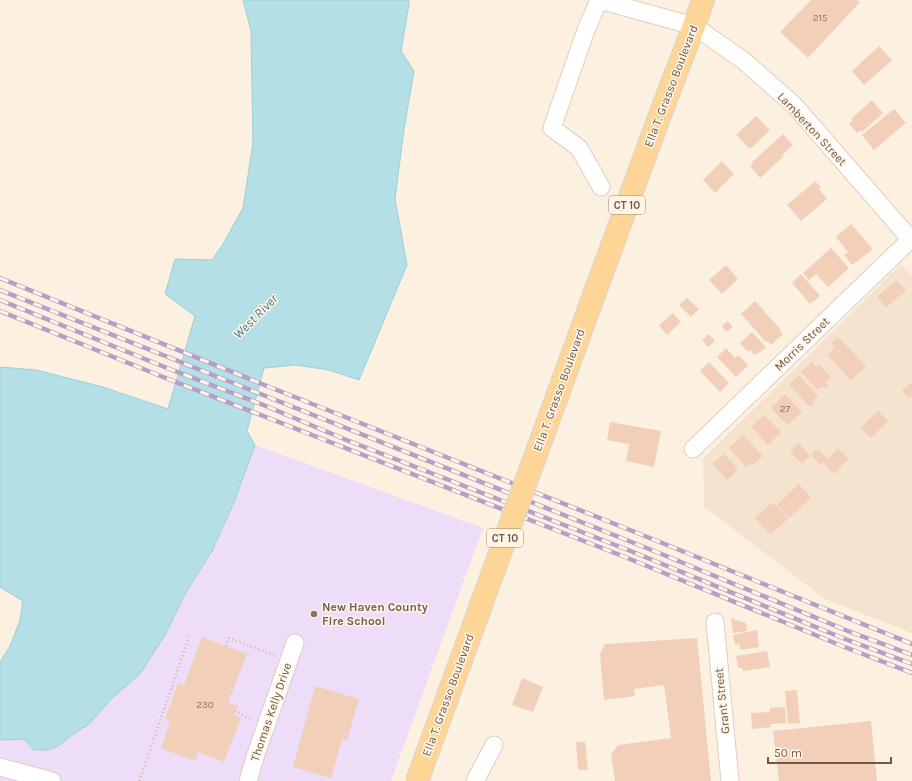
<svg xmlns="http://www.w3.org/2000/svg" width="912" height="781" font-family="Karla,sans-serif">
	<rect width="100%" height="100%" fill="#fcf1e0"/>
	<path fill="#f4e3cf" d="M901,264L912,276V633L825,599L704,507L703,459Z"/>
	<path fill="#eeddf8" d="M255,445L483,528L391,781H0V739L4,740L24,739L58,746L72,735L89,724L165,635L185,594L234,502Z"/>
	<path fill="#b5dfe6" stroke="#9bcfd8" d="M243,0H409V4L401,51L414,71L404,129L395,199L407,265L359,380L329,370L296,365L264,368L247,431L255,445L234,502L212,551L185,594L165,635L139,675L112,698L89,724L72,735L58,746L48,750H34L24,739L4,740L0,739V662L10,646L20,620L23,601L0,587V367L36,370L103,387L168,409L195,316L165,294L175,259L212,260L223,244L243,208L253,143L251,31Z"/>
	<path fill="#f2cfb8" d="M811,0H857L860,2L808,58L780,32Z
		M879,46L892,60L864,85L852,71Z
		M872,100L883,113L862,132L861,130L857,133L849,124L853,121L851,119Z
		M894,109L906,123L874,150L862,135Z
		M756,116L770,130L750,149L736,135Z
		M783,134L793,145L782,155L784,156L760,178L750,166L753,163L752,162Z
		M722,161L734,174L715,193L703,180Z
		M815,181L821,187L819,189L827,199L801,221L787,205Z
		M851,224L872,248L871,251L852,265L844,255L848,252L836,237Z
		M831,248L849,268L828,287L816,274L809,280L803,273Z
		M726,265L738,279L722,294L709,280Z
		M801,274L820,296L810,304L792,283Z
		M896,280L906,290L886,308L877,297Z
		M687,298L699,309L691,317L679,305Z
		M755,301L780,329V330L783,334L771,345L767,341L766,342L741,314Z
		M673,313L681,322L667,335L659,325Z
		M728,321L733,327L726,332L722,326Z
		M752,332L766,347L759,353V352L755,355L750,350L748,352L740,343Z
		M709,334L715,341L708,347L702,340Z
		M838,337L866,366L851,380L827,355L835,347L831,343Z
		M726,348L735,358L738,355L748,365L736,377L717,357Z
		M709,362L729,383L720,392L700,371Z
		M812,362L816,367L819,364L831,377L826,382L829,385L824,389L822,386L818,390L801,372Z
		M799,375L818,396L813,400L815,403L810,407L789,385Z
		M912,382V396L909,399L902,390Z
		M785,394L802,412L787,425L771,408Z
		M878,411L888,421L871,438L861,428Z
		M764,415L781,432L768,445L751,427Z
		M610,422L661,431L654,467L626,461L629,444L607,440Z
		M743,435L763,456L752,465L750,463L746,467L729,448Z
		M799,443L810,456L802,464L790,451Z
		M838,448L848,459L834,474L823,462L820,465L811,455L818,449L827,459Z
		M724,454L738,469L727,480L712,464Z
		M799,484L811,498L789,518L777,505Z
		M774,503L788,519L770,534L755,518L770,504L772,505Z
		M731,618L746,623L747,631L733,633Z
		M757,630L759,647L741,650L739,644L735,645L733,635Z
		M202,637L247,654L228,703L238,706L234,715L241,718L224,762L198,752L195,761L161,748L170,722L165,719L176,689L178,683L184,685Z
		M697,638L711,781H615L611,754L618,745L671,738L664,685L634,689L635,696L604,700L600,654L605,644Z
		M767,651L770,667L743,671L742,668H738L736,656Z
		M522,678L543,687L533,712L512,705Z
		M315,686L359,699L347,740L342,739L331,778L293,767Z
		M797,690L800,723L788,724L785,691Z
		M785,707L786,723L770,724L771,727L752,729L751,713L770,712V708Z
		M871,721L877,781H779L773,731Z
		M576,742H585L588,770H580L578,769Z"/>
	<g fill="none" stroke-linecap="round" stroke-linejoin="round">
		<defs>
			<path id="minor" d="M599,0L694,26L744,61L794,105L912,241
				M599,0L586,30L552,128L579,148L601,187
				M693,449L912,238
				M715,622L730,781
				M0,767L52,781
				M248,781L256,754L295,643
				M475,781L494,745"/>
			<path id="major" d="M594,295L660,115L694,26L703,0"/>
		</defs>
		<use href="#minor" stroke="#e1cdbc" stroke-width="19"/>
		<use href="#major" stroke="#dbd3cf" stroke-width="24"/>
		<path stroke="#d7b29b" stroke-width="2.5" stroke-dasharray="1 3" stroke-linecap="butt" d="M226,646L229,638L274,655
			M172,688L176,689
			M235,711L251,719
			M140,781V779L190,634"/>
		<use href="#minor" stroke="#fff" stroke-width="17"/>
		<use href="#major" stroke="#fdd697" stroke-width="22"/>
		<defs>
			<path id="rail" d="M0,278L267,386L635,532L912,644
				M0,290L659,553L848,631L912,655
				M0,300L167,368L261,404L344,439L628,550L845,639L912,664
				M0,311L163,377L625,557L842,646L912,673"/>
		</defs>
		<use href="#rail" stroke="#b4a0c5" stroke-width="4.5"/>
		<use href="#rail" stroke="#fff5e7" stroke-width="3" stroke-dasharray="9" stroke-linecap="butt"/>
		<defs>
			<path id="major-bridge" d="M417,781L594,295"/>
		</defs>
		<use href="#major-bridge" stroke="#dbd3cf" stroke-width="24" stroke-linecap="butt"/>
		<use href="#major-bridge" stroke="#fdd697" stroke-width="22"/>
	</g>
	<circle fill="#8d6e63" stroke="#fff5e7" stroke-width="1.5" cx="314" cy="614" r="4"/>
	<g text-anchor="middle" stroke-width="3" stroke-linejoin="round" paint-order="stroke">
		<g font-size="10" fill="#947563">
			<text x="820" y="21">215</text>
			<text x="785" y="412">27</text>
			<text x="205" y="708">230</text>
		</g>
		<g fill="#fff5e7" stroke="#9e8677" stroke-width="1">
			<rect x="609" y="196" width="36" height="18" rx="3"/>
			<rect x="487" y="529" width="36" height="18" rx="3"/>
		</g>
		<g font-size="11" font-weight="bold" fill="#745747">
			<text x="627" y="209">CT 10</text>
			<text x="505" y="542">CT 10</text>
		</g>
		<g font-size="12" fill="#745747" stroke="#fff5e7">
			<text transform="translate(671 86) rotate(-69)" y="4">Ella T. Grasso Boulevard</text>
			<text transform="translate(812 129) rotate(47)" y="4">Lamberton Street</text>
			<text transform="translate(802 344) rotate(-44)" y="4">Morris Street</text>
			<text transform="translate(559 390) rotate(-70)" y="4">Ella T. Grasso Boulevard</text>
			<text transform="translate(448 695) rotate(-70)" y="4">Ella T. Grasso Boulevard</text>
			<text transform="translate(722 701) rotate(-96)" y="4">Grant Street</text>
			<text transform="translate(271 712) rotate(-71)" y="4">Thomas Kelly Drive</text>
		</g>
		<g font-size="12" font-weight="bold" fill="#785e54" stroke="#fff5e7" text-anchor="start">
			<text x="322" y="611">New Haven County<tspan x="322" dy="14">Fire School</tspan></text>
		</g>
		<g font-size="13" font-style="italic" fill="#3e7681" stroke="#fff5e7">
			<text transform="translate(255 316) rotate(-45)" y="5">West River</text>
		</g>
	</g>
	<path d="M768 757v6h123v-6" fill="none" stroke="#745747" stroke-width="2"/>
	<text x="774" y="757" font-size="12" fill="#745747" stroke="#fff5e7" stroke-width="3" paint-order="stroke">50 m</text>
</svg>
